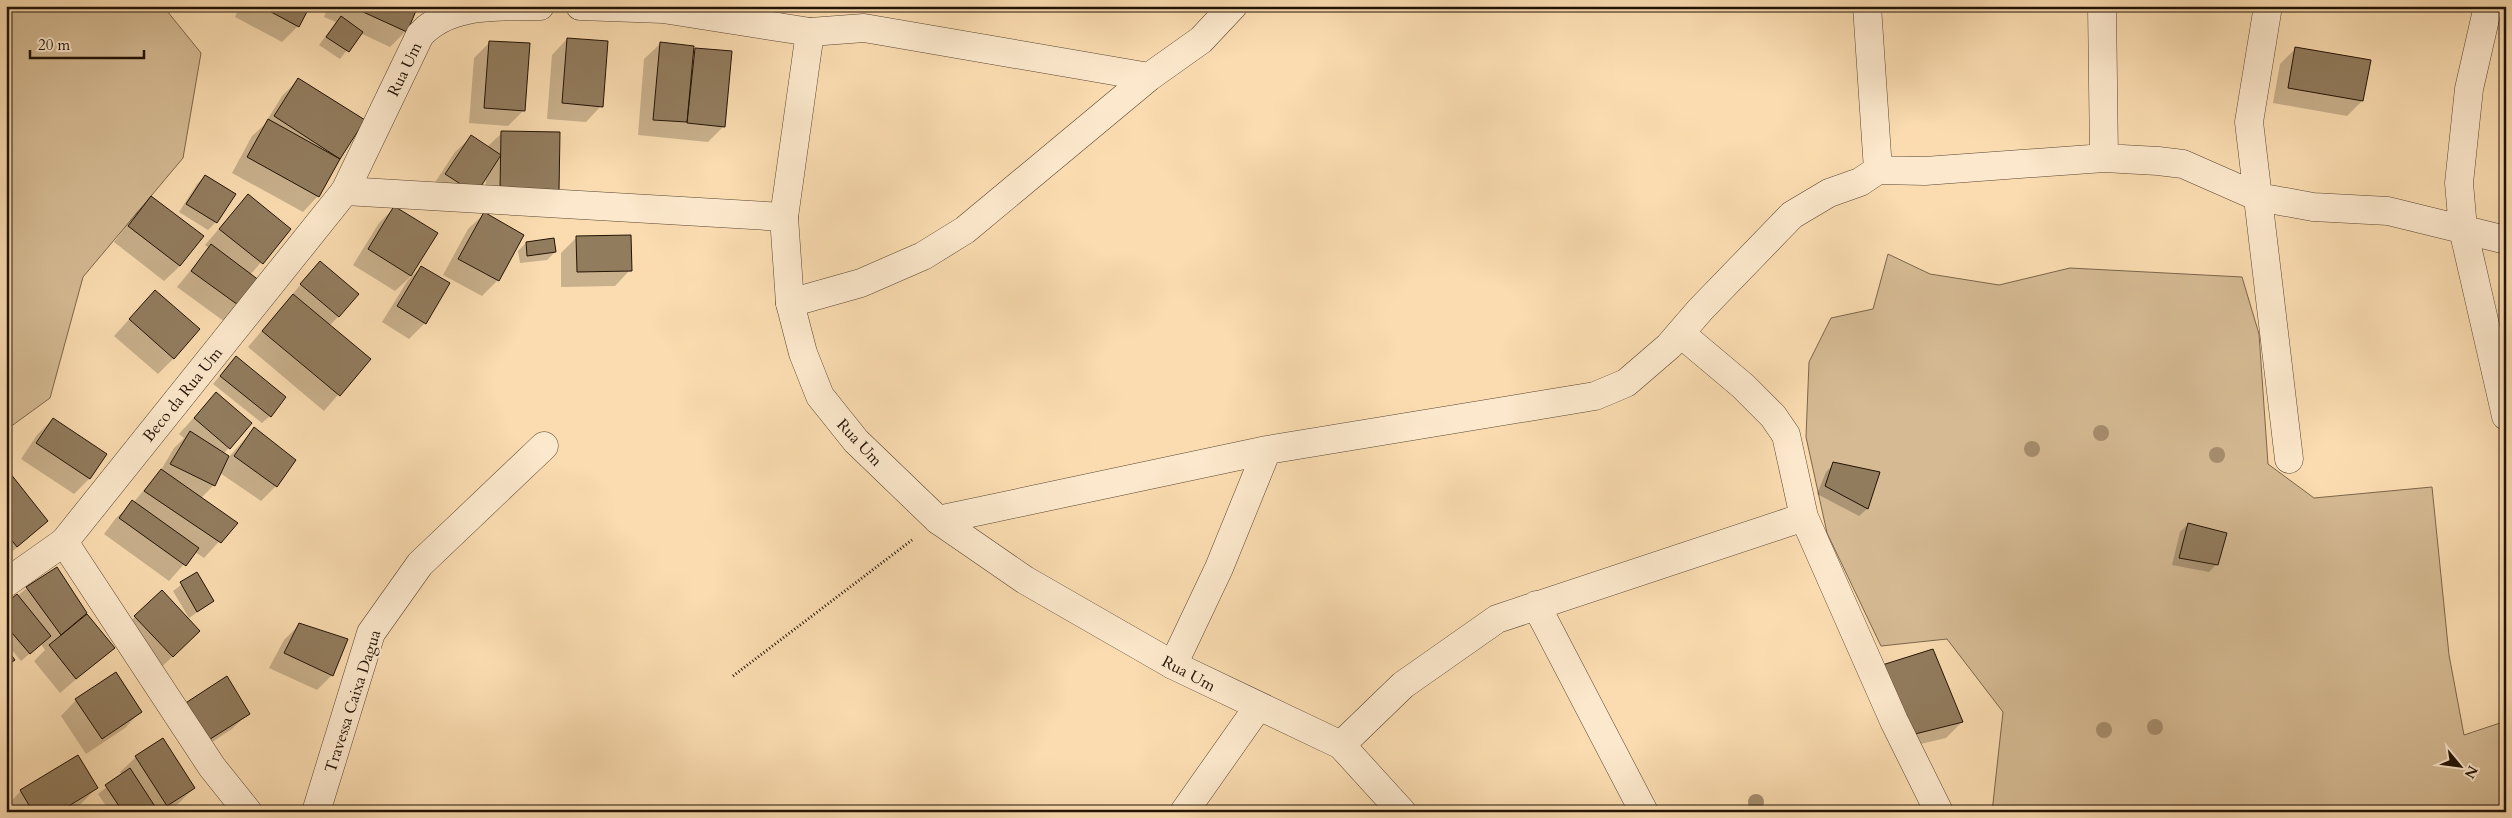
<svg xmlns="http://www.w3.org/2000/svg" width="2512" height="818" font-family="Cardo,serif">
	<rect width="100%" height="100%" fill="#fadcb0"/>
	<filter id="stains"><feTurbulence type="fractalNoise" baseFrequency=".004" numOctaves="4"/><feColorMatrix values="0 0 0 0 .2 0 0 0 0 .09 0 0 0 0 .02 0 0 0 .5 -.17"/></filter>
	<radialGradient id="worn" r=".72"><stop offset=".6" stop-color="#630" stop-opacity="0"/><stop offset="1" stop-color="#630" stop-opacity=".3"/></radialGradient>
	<path fill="#d5ba93" stroke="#7c664c" d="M6,6H163L201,53L183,158L83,277L50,398L6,430Z
		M1888,254L1930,274L1999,285L2070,268L2242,277L2259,334L2268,464L2314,498L2432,487L2449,655L2464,735L2506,721V812H1992L2003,712L1947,639L1881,646L1827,533L1806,437L1809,362L1831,318L1873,309Z"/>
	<path fill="#0003" d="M240,6H308L298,26L282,42L235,17Z
		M328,6H417L406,31L390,47L360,33L340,59L319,45L336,22L324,17Z
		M567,39L601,106L586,122L547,119L552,55Z
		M490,42L524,110L508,126L469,123L474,58Z
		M660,44L692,52L695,49L724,126L708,142L638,135L644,59Z
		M2296,48L2362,101L2347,116L2273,103L2280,64Z
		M298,80L363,121L318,196L303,212L232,173L252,136L264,125L282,96Z
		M502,133H558L485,205L486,177L475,193L430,190L455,152L471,137L487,147Z
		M205,176L216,222L208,230L179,212L197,184Z
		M248,195L290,229L250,275L229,325L177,287L209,248L205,245Z
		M151,198L180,266L164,281L114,242L136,213Z
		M394,208L436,234L409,278L395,291L353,265L379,223Z
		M484,214L523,235L498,280L482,296L443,275L468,229Z
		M577,237L630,270L615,286L561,287V253Z
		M526,243L555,252L547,260L520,263L518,251Z
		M421,267L425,323L409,339L382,322L408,280Z
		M312,271L339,316L329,326L369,359L324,411L248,347Z
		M155,291L174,358L158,374L114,336Z
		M228,366L270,416L262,423L213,384Z
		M216,393L229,448L223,454L225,461L254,429L276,486L261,501L220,473L214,485L201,498L236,523L204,558L195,552L169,581L104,534L116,518L133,503L161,470L174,448L184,438L179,434Z
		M53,419L105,455L89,479L74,494L21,459L37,435Z
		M1834,464L1879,473L1867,509L1859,516L1817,494L1826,472Z
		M6,470L47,521L6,557Z
		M2188,524L2217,564L2209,572L2172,565L2180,532Z
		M6,557L11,564L6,568Z
		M196,574L213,601L189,618L173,591Z
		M27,588L86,614L113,648L60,693L34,661L45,650L41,644L21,661L6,643V605Z
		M135,617L183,647L156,672L119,632Z
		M300,624L332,675L317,690L269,668L284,640Z
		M1880,668L1962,722L1946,738L1895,750Z
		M76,700L140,712L125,728L86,754L61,716Z
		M248,713L232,729L191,756L169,720Z
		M136,757L194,788L178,804L165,812H110L98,794L122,775L120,772Z
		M96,788L81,804L67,812H8L6,808V806L21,791Z"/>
	<path fill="#927c5e" stroke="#221305" d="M260,6H310L299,27Z
		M350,6H418L407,32Z
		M341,16L363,32L349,52L326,37Z
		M567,38L608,41L603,107L562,103Z
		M489,41L530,43L525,111L484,108Z
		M660,42L694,46L687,122L653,120Z
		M2295,47L2371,60L2363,101L2288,88Z
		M695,48L732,51L725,127L687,123Z
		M298,78L365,120L340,159L274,116Z
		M268,119L340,159L319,197L247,157Z
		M501,131L560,132L559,191L500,190Z
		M471,135L501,155L476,194L445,174Z
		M205,175L236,194L217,223L186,204Z
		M248,194L291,229L263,264L219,229Z
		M151,196L204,236L180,266L128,226Z
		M394,206L438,233L411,276L368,249Z
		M484,212L524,235L499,281L458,259Z
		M631,235L632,271L577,272L576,236Z
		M554,238L556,252L527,256L526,242Z
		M211,244L264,284L245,310L191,271Z
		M320,261L359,294L339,317L300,284Z
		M421,266L450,283L426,324L397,306Z
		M155,290L200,329L174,359L129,319Z
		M293,294L371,359L340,396L262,331Z
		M236,356L286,397L271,417L220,376Z
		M216,392L252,423L230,449L194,418Z
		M53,418L107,454L90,479L36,443Z
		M254,427L296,460L277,487L234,456Z
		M190,431L229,456L215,486L170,464Z
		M1833,462L1880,472L1868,509L1825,486Z
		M6,468L48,521L17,547L6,533Z
		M161,469L238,523L221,543L144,491Z
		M132,500L199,548L186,566L119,518Z
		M2188,523L2227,533L2218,565L2179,558Z
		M57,567L87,613L61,635L26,587Z
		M197,572L214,601L197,612L180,582Z
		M162,590L200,631L173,657L134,616Z
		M17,594L51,636L30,654L6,626V603Z
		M87,614L115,648L76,679L49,645Z
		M299,623L348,639L333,676L284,653Z
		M6,648L15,660L6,666Z
		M1933,649L1963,722L1911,735L1879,666Z
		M116,672L142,712L102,739L75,699Z
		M227,676L250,714L207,741L184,704Z
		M163,738L195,788L167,806L135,756Z
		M78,755L98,788L59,812H33L20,790Z
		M130,768L156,808L150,812H123L105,785Z"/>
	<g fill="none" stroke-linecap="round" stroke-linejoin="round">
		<defs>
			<path id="minor" d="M1867,6L1878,170
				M2102,6L2104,158
				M2268,6L2249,122L2289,459
				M2488,6L2469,89L2459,183L2463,229L2506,416
				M810,32L864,28L1149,77
				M345,191L784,217
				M790,303L861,283L923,256L965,230L1149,77L1201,40L1233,6
				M1680,333L1743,386L1773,416L1786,435L1804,517L1894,721L1939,812
				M938,520L1267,450L1595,396L1626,383L1669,346L1700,310L1792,215L1829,193L1860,182L1878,170L1925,171L2104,158L2158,161L2183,164L2258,197L2313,207L2388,211L2506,240
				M64,542L212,767L248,812
				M1536,605L1644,812
				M1173,665L1219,568L1267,450
				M1341,745L1403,685L1497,619L1804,517
				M316,812L371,633L420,564L544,446
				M1184,812L1258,707"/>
			<path id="tertiary" d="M580,6L663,9L810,32L784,217L790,303L803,353L820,396L856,441L938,520L1025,580L1173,665L1341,745L1402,812
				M6,583L64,542L345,191L420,35C450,2 499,7 540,6"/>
		</defs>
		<use href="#minor" stroke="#584530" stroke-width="29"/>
		<use href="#tertiary" stroke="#584530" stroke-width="29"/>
		<path stroke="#221305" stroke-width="3" stroke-dasharray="1 2.5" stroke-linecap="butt" d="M733,676L912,540"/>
		<use href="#minor" stroke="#fce8cc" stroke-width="28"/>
		<use href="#tertiary" stroke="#fce8cc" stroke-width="28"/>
	</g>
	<g fill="#a68d6d">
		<circle cx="2101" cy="433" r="8"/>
		<circle cx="2032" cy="449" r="8"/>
		<circle cx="2217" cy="455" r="8"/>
		<circle cx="2155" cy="727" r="8"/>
		<circle cx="2104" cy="730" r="8"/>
		<circle cx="1756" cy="802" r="8"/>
	</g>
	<g text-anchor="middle" stroke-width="4.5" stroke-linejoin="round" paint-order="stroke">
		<g font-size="16" fill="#221305" stroke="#fce8cc">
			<text transform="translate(404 69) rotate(-64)" y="6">Rua Um</text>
			<text transform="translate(182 394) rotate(-51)" y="6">Beco da Rua Um</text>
			<text transform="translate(860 442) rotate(47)" y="6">Rua Um</text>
			<text transform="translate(1189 673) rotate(28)" y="6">Rua Um</text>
			<text transform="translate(352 701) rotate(-72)" y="6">Travessa Caixa Dagua</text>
		</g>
	</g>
	<rect width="2512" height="818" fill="none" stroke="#fadcb0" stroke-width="25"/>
	<rect x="8" y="8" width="2497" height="803" fill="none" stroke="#221305" stroke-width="2.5"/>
	<rect x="12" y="12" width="2487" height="793" fill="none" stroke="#221305"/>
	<g transform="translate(2460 766) rotate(119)" stroke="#fce8cc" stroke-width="4" paint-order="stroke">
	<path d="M0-4L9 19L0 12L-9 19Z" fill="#221305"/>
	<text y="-8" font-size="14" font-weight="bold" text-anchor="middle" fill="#221305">N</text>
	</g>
	<path d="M30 50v8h114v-8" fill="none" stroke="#221305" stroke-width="2.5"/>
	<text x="38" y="50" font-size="15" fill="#221305" stroke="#fce8cc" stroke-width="4" paint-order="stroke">20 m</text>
	<rect width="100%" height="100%" filter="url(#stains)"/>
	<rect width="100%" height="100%" fill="url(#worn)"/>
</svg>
